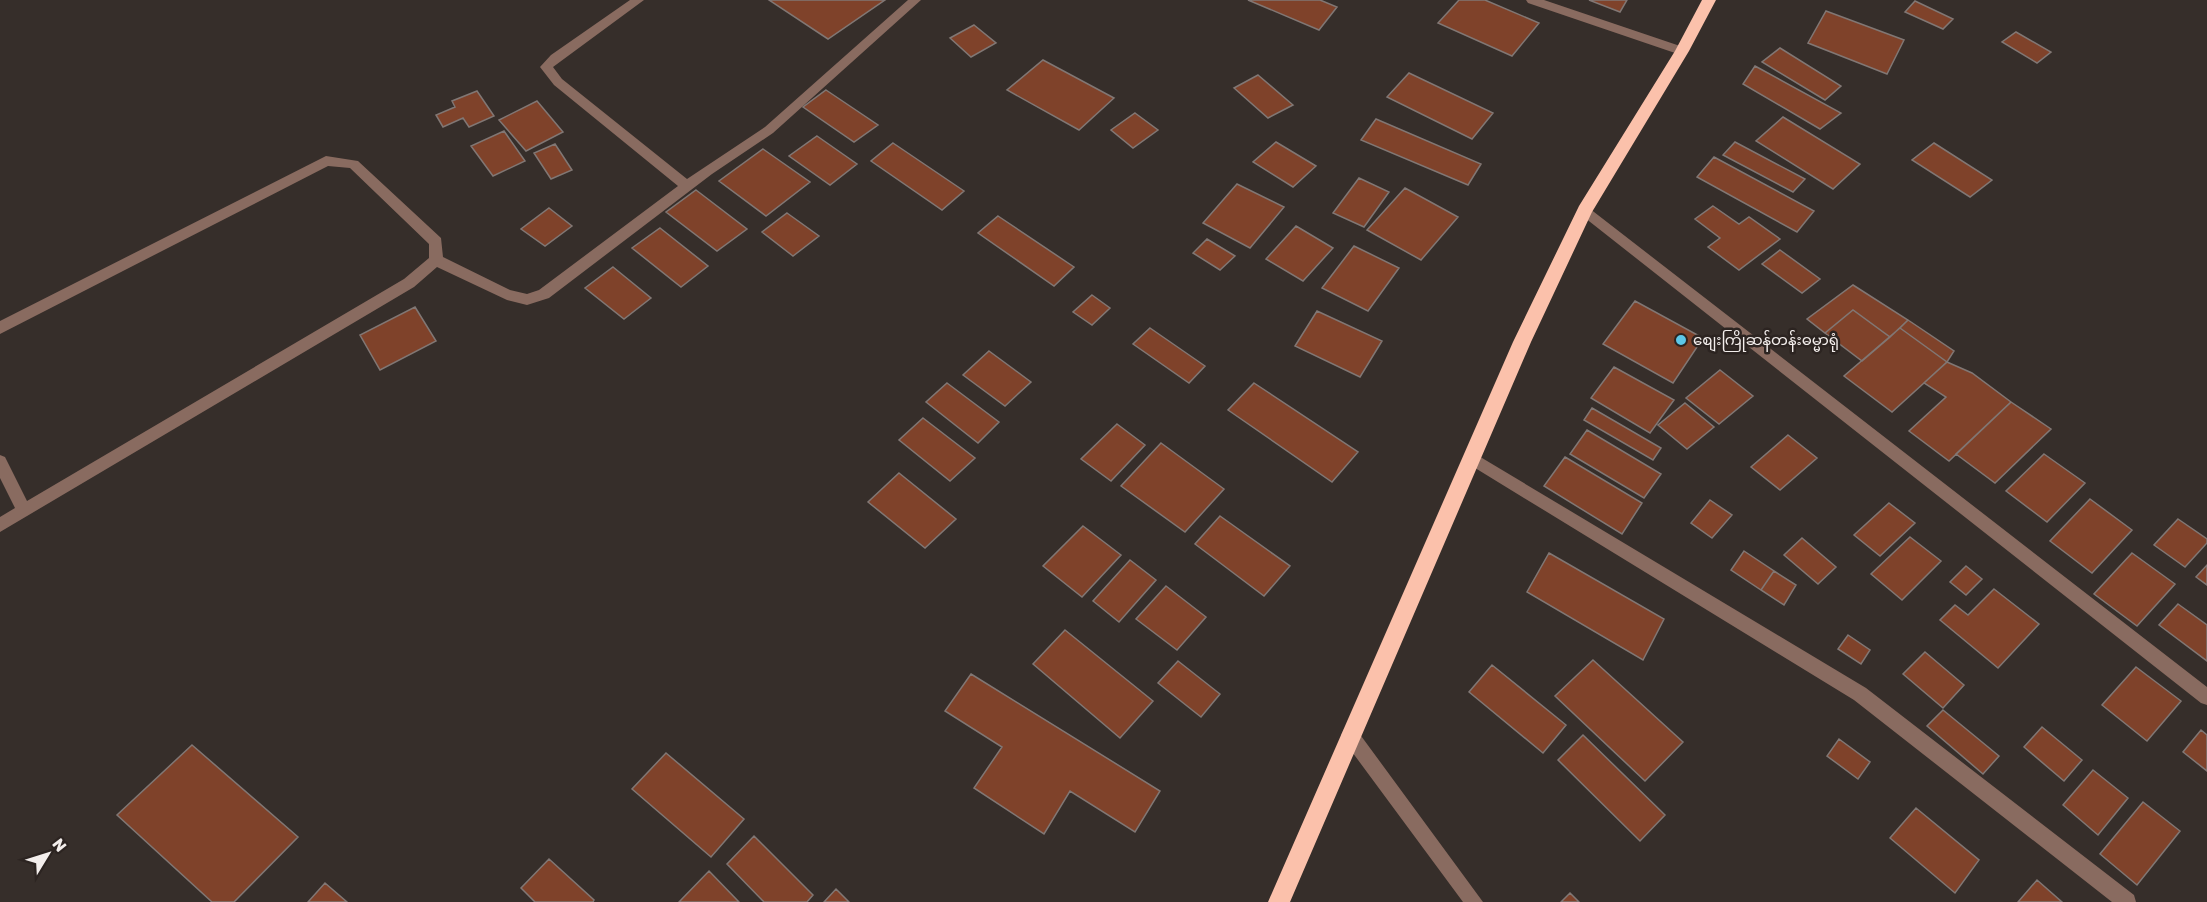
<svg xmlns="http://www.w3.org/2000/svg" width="2207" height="902" font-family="Rubik,'Noto Sans Myanmar',sans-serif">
	<rect width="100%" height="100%" fill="#362e2a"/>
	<path fill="#7f422a" stroke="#817774" stroke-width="1.5" d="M769,0H885L828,39Z
		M1248,0H1320L1337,7L1319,30Z
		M1459,0H1485L1539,23L1512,56L1438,23Z
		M1589,0H1627L1620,12Z
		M1915,1L1953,19L1943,29L1905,12Z
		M1826,11L1904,40L1887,74L1808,43Z
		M974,25L996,43L971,57L950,38Z
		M2016,32L2051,52L2037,63L2002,42Z
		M1780,48L1841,86L1825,100L1762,62Z
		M1043,60L1114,98L1079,130L1007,90Z
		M1755,66L1841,113L1820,129L1743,84Z
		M1409,73L1493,113L1472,139L1387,97Z
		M1258,75L1293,105L1268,118L1234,88Z
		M826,90L878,125L854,142L803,107Z
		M477,91L494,116L469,127L463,118L443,127L436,115L455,107L452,101Z
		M537,101L563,132L526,151L499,120Z
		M1135,113L1158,130L1133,148L1111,130Z
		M1783,117L1860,164L1833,189L1756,141Z
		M1376,119L1481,164L1468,185L1361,140Z
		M504,131L525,161L493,176L471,146Z
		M817,136L857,164L830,185L789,156Z
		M1276,142L1316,166L1293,187L1253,162Z
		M1735,142L1805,179L1793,192L1723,155Z
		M893,143L964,191L942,210L871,161Z
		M1934,143L1992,180L1970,197L1912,160Z
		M555,144L572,170L551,179L534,153Z
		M763,149L810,182L766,216L719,181Z
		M1714,157L1814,211L1797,232L1697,177Z
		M1359,178L1389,192L1364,227L1333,213Z
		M1237,184L1284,207L1250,248L1203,223Z
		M1405,188L1458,217L1421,260L1367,230Z
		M696,190L747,229L717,251L666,212Z
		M1713,206L1739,224L1749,217L1780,239L1739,270L1708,247L1720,238L1695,219Z
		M549,208L572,226L545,246L521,229Z
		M787,213L819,236L793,256L762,232Z
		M998,216L1074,267L1054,286L978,233Z
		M1296,226L1333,248L1303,281L1266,259Z
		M660,228L708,266L681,287L632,248Z
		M1207,239L1235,256L1220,270L1193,253Z
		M1354,246L1399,268L1368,311L1322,288Z
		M1780,250L1820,279L1802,293L1762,264Z
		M613,267L651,298L624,319L585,288Z
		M1853,285L1908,320L1890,337L1853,310L1825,333L1807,319Z
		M1092,295L1110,308L1092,325L1073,312Z
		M1635,301L1703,338L1673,383L1603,344Z
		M415,307L436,341L380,370L360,335Z
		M1853,310L1890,337L1862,361L1825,333Z
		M1317,311L1382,341L1360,377L1295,346Z
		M1908,320L1954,351L1947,362L1900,328Z
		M1150,328L1205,366L1189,383L1133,344Z
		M1900,328L1947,362L1892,412L1844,376Z
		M989,351L1031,382L1005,406L963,375Z
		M1947,362L1972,373L2011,402L1949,461L1909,431L1946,397L1924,383Z
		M1614,367L1674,400L1650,433L1591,398Z
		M1720,370L1753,396L1719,424L1686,398Z
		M947,383L999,422L978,443L926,402Z
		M1254,383L1358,452L1332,482L1228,410Z
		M2011,402L2051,429L1995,483L1956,454Z
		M1685,403L1714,427L1687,449L1658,425Z
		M1592,408L1661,448L1653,460L1584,420Z
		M923,418L975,458L950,481L899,440Z
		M1117,424L1145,445L1111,481L1081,459Z
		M1587,430L1661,474L1644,498L1570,454Z
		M1788,435L1817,458L1780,490L1751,467Z
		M1161,443L1224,489L1185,532L1121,486Z
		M2044,454L2085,483L2047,522L2006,491Z
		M1565,457L1642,503L1622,534L1544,486Z
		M899,473L956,519L925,548L868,502Z
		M2090,499L2132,530L2092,573L2050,541Z
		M1710,500L1732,515L1712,538L1691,523Z
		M1889,503L1915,523L1880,556L1854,535Z
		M1220,516L1290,566L1264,596L1195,544Z
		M2178,519L2207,539V543L2185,567L2154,545Z
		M1083,526L1121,555L1082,597L1043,566Z
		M1910,537L1941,561L1902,600L1871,574Z
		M1802,538L1836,567L1818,584L1784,555Z
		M1744,551L1774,571L1761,590L1731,570Z
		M1549,553L1664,619L1643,660L1527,592Z
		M2132,553L2175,584L2137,626L2094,594Z
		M1130,560L1156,580L1119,622L1093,601Z
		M2207,565V585L2196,577Z
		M1966,566L1982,579L1966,595L1950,582Z
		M1774,571L1796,585L1784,605L1761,590Z
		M1166,586L1206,617L1177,650L1136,619Z
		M1994,589L2039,624L1998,668L1940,620L1955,605L1968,615Z
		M2178,604L2207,625V661L2159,625Z
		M1065,630L1153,701L1120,738L1033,664Z
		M1848,635L1870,650L1861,664L1838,649Z
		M1925,652L1964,685L1943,708L1903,674Z
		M1593,660L1683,742L1645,781L1555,696Z
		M1178,661L1220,694L1201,717L1158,683Z
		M1492,665L1566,725L1543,753L1469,692Z
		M2136,667L2181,701L2147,741L2102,705Z
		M971,674L1160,791L1135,832L1070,791L1044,834L974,788L1002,747L945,711Z
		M1943,710L1999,756L1983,774L1927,726Z
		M2042,727L2082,760L2064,781L2024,747Z
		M2201,730L2207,735V771L2183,752Z
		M1583,735L1665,815L1640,841L1558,760Z
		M1839,739L1870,762L1858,779L1827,756Z
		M192,745L298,837L234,902H212L117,815Z
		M666,753L744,819L711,857L632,789Z
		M2093,770L2128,798L2098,835L2063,805Z
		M2143,802L2180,831L2137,885L2100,854Z
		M1916,808L1979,860L1955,893L1890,838Z
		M754,836L813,895L807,902H764L727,864Z
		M549,859L594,900L593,902H535L521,888Z
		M709,871L739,902H679Z
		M2037,880L2062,902H2018Z
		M325,883L347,902H308Z
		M836,889L849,902H824Z
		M1570,893L1579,902H1561Z"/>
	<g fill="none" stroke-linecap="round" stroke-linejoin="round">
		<path fill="#896b60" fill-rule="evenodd" d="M1585,205L2207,687V705L2201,703L1580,214L1578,210Z
			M1350,727L1356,729L1483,902H1463L1344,741L1341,735L1344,729Z"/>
		<path fill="#896b60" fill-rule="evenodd" d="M630,0H644L553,67L562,79L687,179L765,127L908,0H921L773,133L712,174L549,298L527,305L507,300L437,267L414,287L0,532V517L15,508L0,478V455L5,457L27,501L404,279L429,258V244L350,168L328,166L0,334V321L326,156L358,161L441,238L443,257L510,290L527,294L539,290L678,186L554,85L540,67L551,55Z
			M1526,0H1544L1686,48L1688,51L1682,55L1678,54L1528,3Z
			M1472,452L1866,688L2134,895L2136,902H2112L1854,700L1467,463L1464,458L1467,453Z"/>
		<path fill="#fbc1ab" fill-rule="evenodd" d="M1702,0H1716L1689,51L1592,212L1531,342L1290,902H1268L1513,342L1579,206L1675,51Z"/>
	</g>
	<circle fill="#5dc7e8" stroke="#2c2421" stroke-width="2" cx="1681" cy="340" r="6"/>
	<g text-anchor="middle" stroke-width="5" stroke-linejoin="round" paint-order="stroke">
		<g font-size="15" fill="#f3eeec" stroke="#2c2421" text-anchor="start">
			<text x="1693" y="345">စျေးကြိုဆန်တန်းဓမ္မာရုံ</text>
		</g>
	</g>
	<g transform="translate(48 854) rotate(52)" stroke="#2c2421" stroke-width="4.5" paint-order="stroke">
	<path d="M0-4.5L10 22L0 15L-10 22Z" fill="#f3eeec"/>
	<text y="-9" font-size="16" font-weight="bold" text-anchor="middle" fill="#f3eeec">N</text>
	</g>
</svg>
